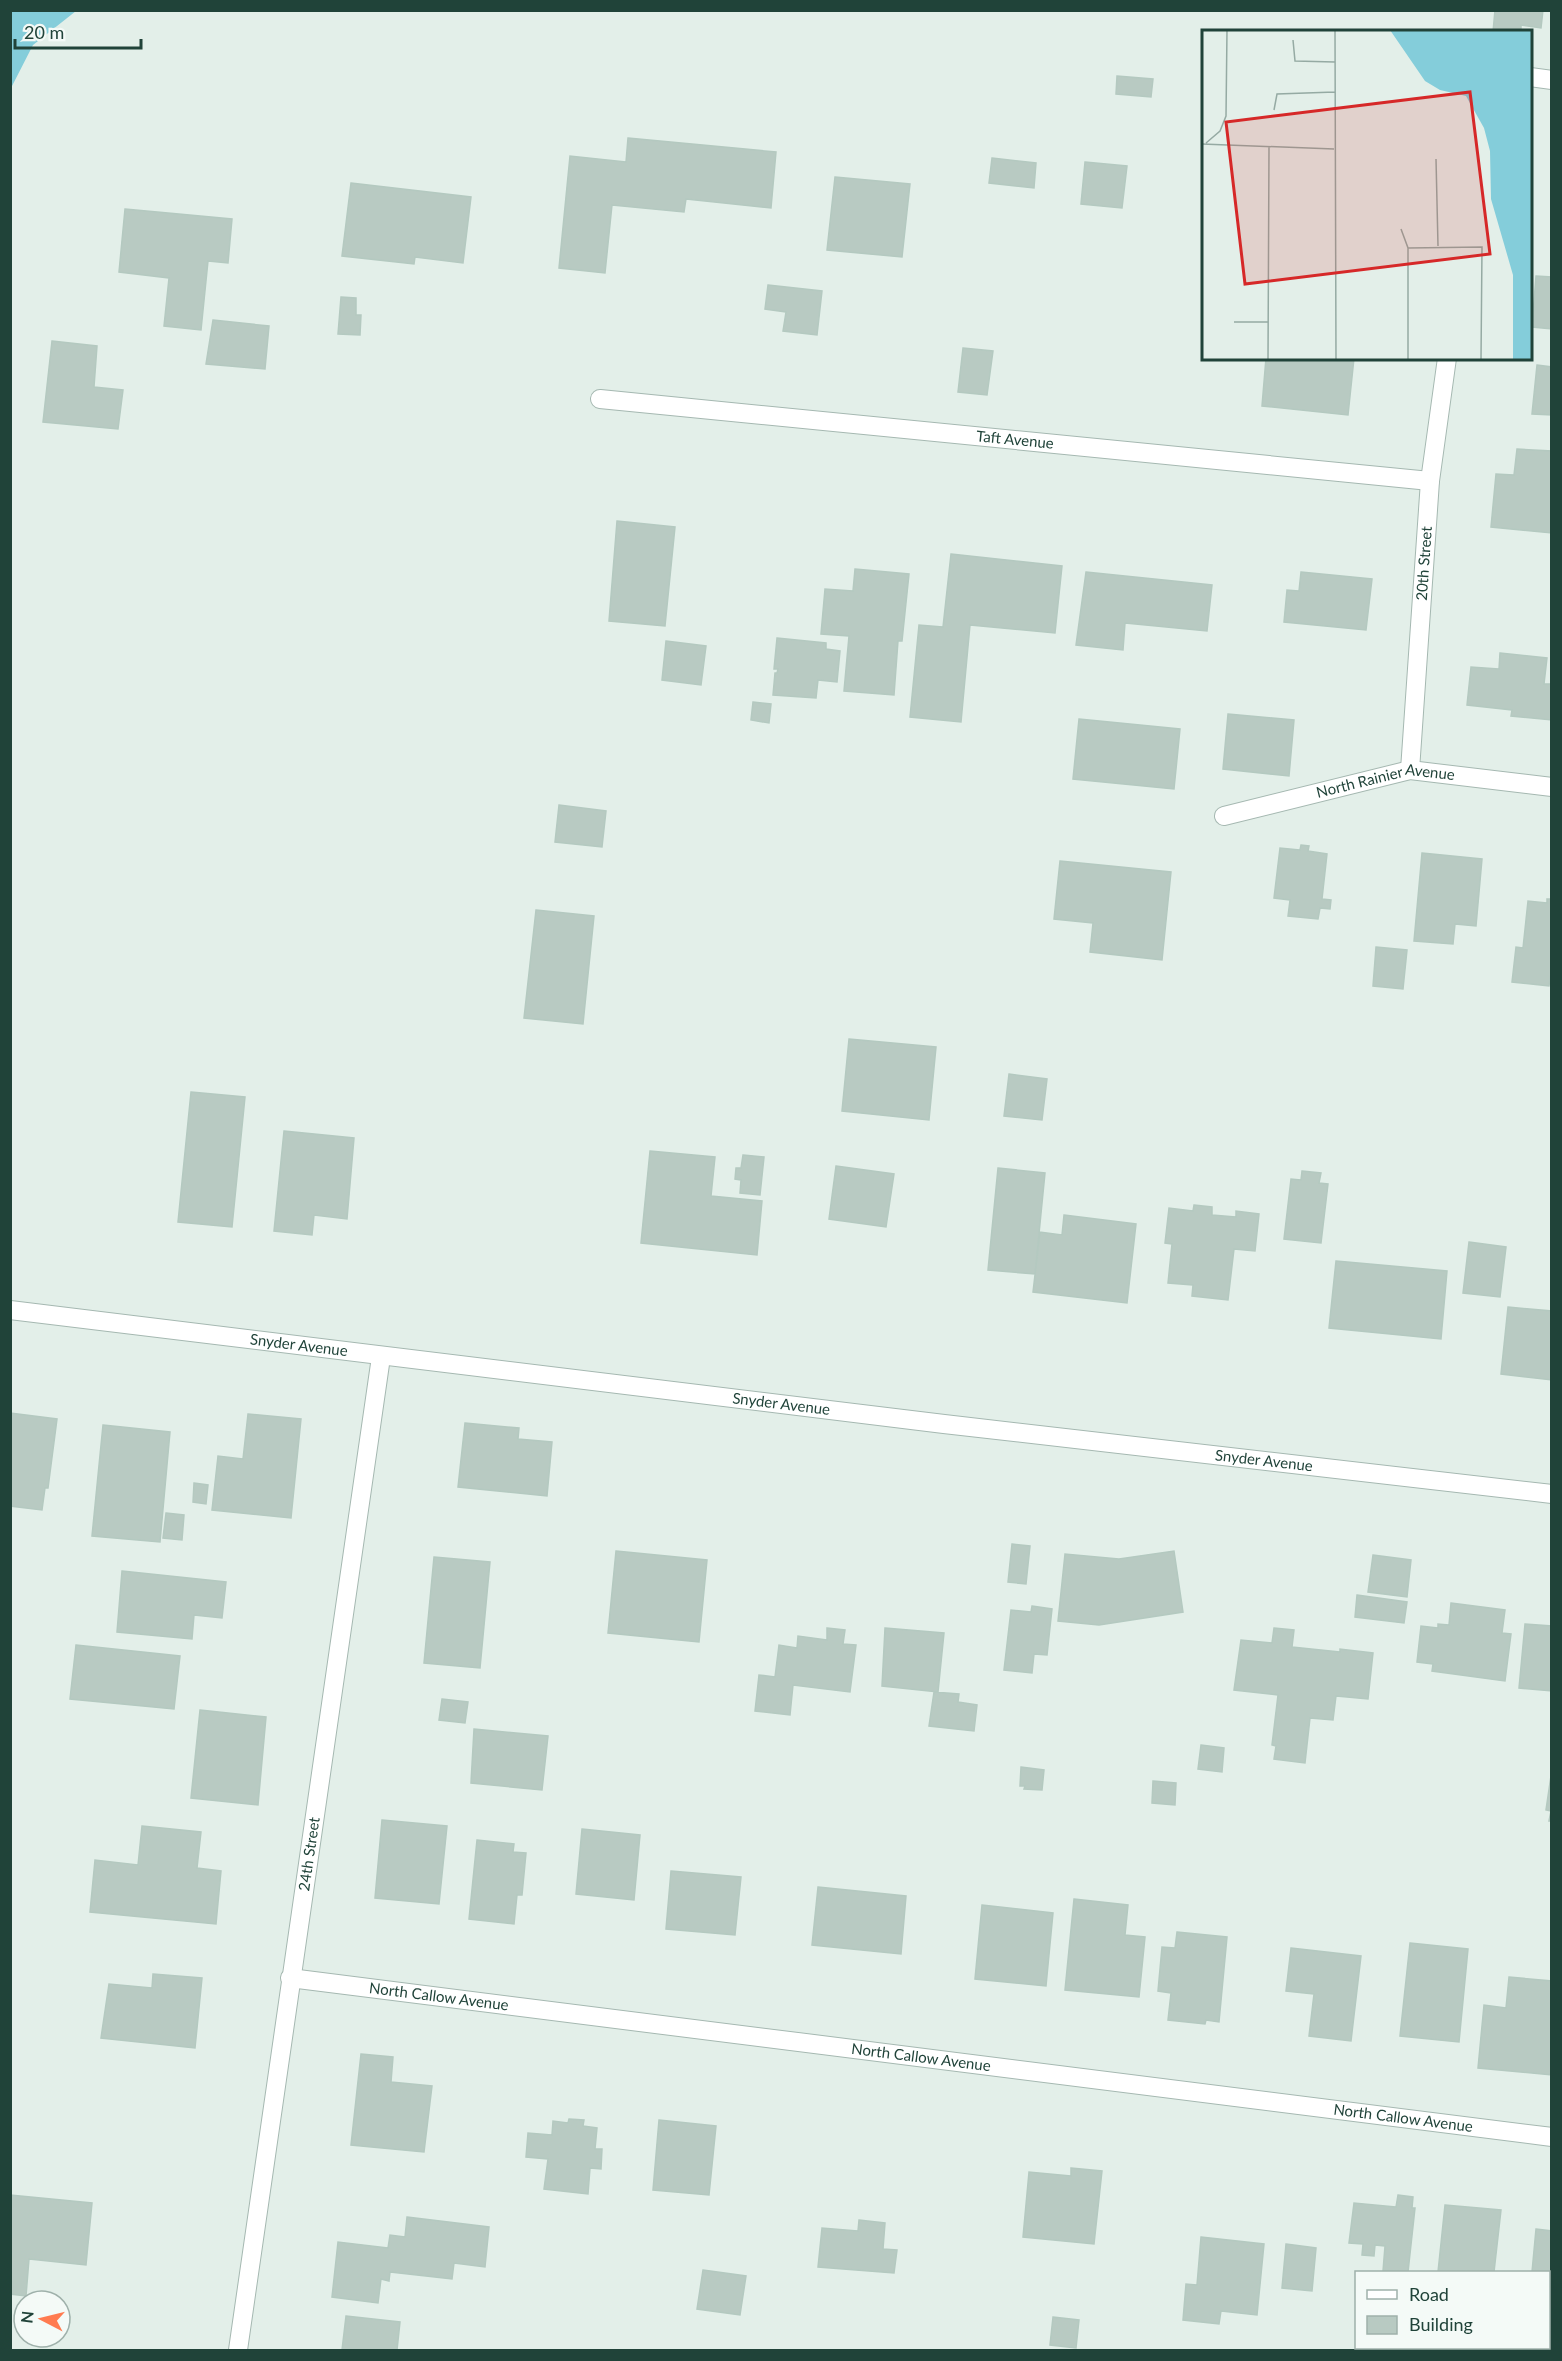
<svg xmlns="http://www.w3.org/2000/svg" width="1562" height="2361" font-family="Lato,sans-serif">
	<rect width="100%" height="100%" fill="#e3efe9"/>
	<path fill="#84cdda" d="M11,10L76,11L33,45L11,88Z"/>
	<path fill="#b8cac2" stroke="#b4c9c0" stroke-width="1.5" d="M1495,10H1543L1541,28L1521,25V32H1493Z
		M1117,76L1153,79L1151,97L1116,94Z
		M628,138L776,152L771,208L686,199L684,212L612,205L605,273L559,268L570,156L626,162Z
		M992,158L1036,163L1034,188L989,183Z
		M1085,162L1127,166L1122,208L1081,204Z
		M835,177L910,184L902,257L827,250Z
		M351,183L471,197L463,263L415,257L414,264L342,256Z
		M125,209L232,219L228,263L208,261L201,330L164,326L169,278L119,272Z
		M1536,276L1552,277V329L1532,327Z
		M768,285L822,291L817,335L783,331L786,312L765,309Z
		M341,297L356,298V315H361L360,335L338,334Z
		M213,320L269,326L265,369L206,364Z
		M52,341L97,346L94,387L123,390L118,429L43,422Z
		M963,348L993,351L987,395L958,392Z
		M1266,358H1354L1348,415L1262,406Z
		M1537,365L1552,367V415L1532,414Z
		M1517,449L1552,451V533L1491,527L1496,474L1514,475Z
		M617,521L675,527L665,626L609,621Z
		M951,554L1062,566L1055,633L970,625L961,722L910,717L919,625L943,627Z
		M855,569L909,574L902,641H898L894,695L844,691L849,636L821,634L825,589L853,591Z
		M1086,572L1212,585L1207,631L1125,623L1123,650L1076,645Z
		M1301,572L1372,579L1366,630L1284,622L1287,590L1299,591Z
		M777,638L826,643V649L840,651L837,682L818,680L816,698L773,695L775,673H777L778,669H774Z
		M666,641L706,646L701,685L662,680Z
		M1500,653L1547,658L1544,684H1552V720L1511,716L1512,710L1467,705L1471,667L1499,669Z
		M753,702L771,704L769,723L751,720Z
		M1228,714L1294,720L1289,776L1223,769Z
		M1079,719L1180,729L1174,789L1073,779Z
		M559,805L606,811L602,847L555,842Z
		M1301,845L1309,846L1308,851L1327,854L1322,899L1331,900L1330,909L1320,908L1318,919L1288,916L1290,900L1274,898L1280,848L1300,850Z
		M1422,853L1482,859L1476,926L1455,924L1453,944L1414,941Z
		M1060,861L1171,872L1162,960L1090,952L1093,923L1054,919Z
		M1547,899H1552V967L1549,986L1512,982L1516,947L1523,948L1528,901L1547,903Z
		M536,910L594,916L583,1024L524,1018Z
		M1376,947L1407,950L1403,989L1373,986Z
		M849,1039L936,1047L929,1120L842,1111Z
		M1009,1074L1047,1079L1042,1120L1004,1116Z
		M191,1092L245,1097L232,1227L178,1222Z
		M284,1131L354,1138L347,1219L314,1215L312,1235L274,1231Z
		M650,1151L715,1157L711,1196L762,1201L757,1255L641,1243Z
		M743,1155L764,1157L760,1195L740,1193L741,1180L735,1179L736,1168H741Z
		M836,1166L894,1174L886,1227L829,1219Z
		M998,1168L1045,1173L1035,1274L988,1270Z
		M1302,1171L1321,1173L1319,1183L1328,1184L1321,1243L1284,1239L1291,1179L1301,1180Z
		M1194,1205L1212,1207V1215L1236,1217V1211L1259,1214L1255,1251L1234,1249L1228,1300L1192,1296L1193,1285L1168,1283L1172,1244L1165,1243L1169,1208L1193,1211Z
		M1064,1215L1136,1224L1127,1303L1033,1292L1040,1232L1062,1235Z
		M1469,1242L1506,1247L1500,1297L1463,1293Z
		M1336,1261L1447,1271L1441,1339L1329,1328Z
		M1508,1307L1552,1311V1380L1501,1374Z
		M10,1413L57,1419L48,1488H45L42,1510L10,1506Z
		M248,1414L301,1419L291,1518L212,1510L218,1456L243,1459Z
		M465,1423L519,1428L518,1439L552,1442L547,1496L458,1487Z
		M103,1425L170,1432L160,1542L92,1536Z
		M194,1483L208,1485L206,1504L193,1502Z
		M166,1513L184,1515L182,1540L163,1538Z
		M1012,1544L1030,1546L1026,1584L1008,1582Z
		M616,1551L707,1560L699,1642L608,1633Z
		M1174,1551L1183,1612L1099,1625L1058,1621L1065,1554L1119,1559Z
		M1373,1555L1411,1560L1407,1597L1368,1592Z
		M434,1557L490,1562L480,1668L424,1663Z
		M122,1571L226,1582L222,1618L194,1615L192,1639L117,1632Z
		M1357,1595L1407,1602L1404,1623L1355,1617Z
		M1451,1603L1505,1610L1502,1633L1511,1634L1505,1681L1432,1671L1433,1664L1417,1662L1421,1626L1438,1628V1624L1449,1625Z
		M1032,1606L1052,1609L1047,1655L1034,1654L1032,1673L1004,1670L1011,1610L1031,1612Z
		M1525,1624L1552,1626V1691L1519,1688Z
		M827,1628L845,1630L843,1644L856,1645L850,1692L793,1685L790,1715L755,1711L759,1675L775,1677L779,1645L797,1648L798,1636L827,1640Z
		M885,1628L944,1633L938,1692L882,1686Z
		M1274,1628L1294,1630L1292,1647L1340,1652V1649L1373,1653L1368,1699L1336,1696L1333,1720L1310,1718L1305,1763L1274,1759L1276,1746L1272,1745L1278,1695L1234,1690L1241,1640L1272,1643Z
		M76,1645L180,1656L174,1709L70,1699Z
		M934,1692L959,1694L958,1702L977,1705L974,1731L929,1726Z
		M442,1699L468,1702L465,1723L439,1720Z
		M200,1710L266,1717L258,1805L191,1798Z
		M474,1729L548,1736L542,1790L471,1783Z
		M1201,1745L1224,1748L1222,1772L1198,1769Z
		M1021,1767L1044,1770L1042,1790L1024,1789L1025,1786H1020Z
		M1552,1769V1821H1549L1551,1811L1546,1810Z
		M1153,1781L1176,1783L1175,1805L1152,1803Z
		M382,1820L447,1826L439,1904L375,1898Z
		M142,1826L201,1832L197,1868L221,1871L216,1924L90,1912L95,1860L138,1865Z
		M582,1829L640,1835L634,1900L576,1894Z
		M477,1840L514,1844L513,1852L526,1853L522,1895H517L514,1924L469,1919Z
		M671,1871L741,1877L735,1935L666,1929Z
		M818,1887L906,1896L901,1954L812,1945Z
		M1074,1899L1128,1905L1125,1935L1145,1937L1139,1997L1065,1990Z
		M982,1905L1053,1913L1046,1986L975,1979Z
		M1177,1932L1227,1937L1219,2022L1206,2020L1205,2024L1168,2020L1171,1993L1158,1991L1162,1947L1175,1948Z
		M1410,1943L1468,1949L1459,2042L1400,2036Z
		M1291,1948L1361,1956L1351,2041L1309,2036L1314,1994L1286,1991Z
		M153,1974L202,1978L195,2048L101,2038L109,1984L152,1988Z
		M1509,1977L1552,1981V2075L1478,2068L1484,2005L1506,2008Z
		M361,2054L393,2057L391,2082L432,2086L424,2152L351,2145Z
		M569,2119L584,2120L583,2126L597,2128L595,2149H602L601,2169L590,2168L588,2194L544,2189L548,2159L526,2157L528,2133L552,2135L553,2121L568,2123Z
		M659,2120L716,2126L709,2195L653,2190Z
		M1071,2168L1102,2171L1094,2244L1023,2237L1029,2172L1071,2176Z
		M10,2195L92,2203L86,2265L29,2259L26,2296L10,2294Z
		M1398,2195L1413,2197L1412,2208H1415L1408,2272L1383,2271L1385,2246L1375,2245L1374,2256L1362,2255L1363,2244L1349,2243L1354,2203L1396,2207Z
		M1445,2205L1501,2210L1494,2272H1438Z
		M407,2217L489,2227L485,2267L454,2263L452,2279L390,2272L389,2281L381,2279L378,2303L332,2297L338,2242L388,2248L390,2235L405,2237Z
		M859,2220L885,2223L883,2249L897,2250L894,2273L818,2267L822,2228L858,2231Z
		M1536,2229L1552,2231V2322H1548V2272H1532Z
		M1201,2237L1264,2244L1257,2315L1221,2311L1219,2324L1183,2320L1186,2284L1197,2285Z
		M1286,2244L1316,2248L1312,2291L1282,2288Z
		M703,2270L746,2276L740,2315L697,2309Z
		M346,2316L400,2322L397,2350H342Z
		M1053,2317L1079,2320L1076,2348L1050,2345Z"/>
	<g fill="none" stroke-linecap="round" stroke-linejoin="round">
		<defs>
			<g id="minor">
				<path d="M1530,77L1552,80"/>
				<path id="s1" d="M600,399L1430,481"/>
				<path id="s2" d="M1410,770L1430,481L1447,358"/>
				<path id="s3" d="M1224,816L1410,770L1552,787"/>
				<path id="s4" d="M10,1310L944,1424L1552,1494"/>
				<path id="s5" d="M290,1978L1552,2137"/>
				<path id="s6" d="M238,2350L381,1357"/>
			</g>
		</defs>
		<use href="#minor" stroke="#a5b8b1" stroke-width="20"/>
		<use href="#minor" stroke="#fff" stroke-width="18"/>
	</g>
	<g text-anchor="middle" stroke-width="4.5" stroke-linejoin="round" paint-order="stroke">
		<g font-size="15" fill="#204339" stroke="#f4faf7">
			<text dy="5" stroke="none"><textPath href="#s1" startOffset="417">Taft Avenue</textPath></text>
			<text dy="5" stroke="none"><textPath href="#s2" startOffset="207">20th Street</textPath></text>
			<text dy="5" stroke="none"><textPath href="#s3" startOffset="166">North Rainier Avenue</textPath></text>
			<text dy="5" stroke="none"><textPath href="#s4" startOffset="291">Snyder Avenue</textPath></text>
			<text dy="5" stroke="none"><textPath href="#s4" startOffset="777">Snyder Avenue</textPath></text>
			<text dy="5" stroke="none"><textPath href="#s4" startOffset="1263">Snyder Avenue</textPath></text>
			<text dy="5" stroke="none"><textPath href="#s6" startOffset="501">24th Street</textPath></text>
			<text dy="5" stroke="none"><textPath href="#s5" startOffset="150">North Callow Avenue</textPath></text>
			<text dy="5" stroke="none"><textPath href="#s5" startOffset="636">North Callow Avenue</textPath></text>
			<text dy="5" stroke="none"><textPath href="#s5" startOffset="1122">North Callow Avenue</textPath></text>
		</g>
	</g>
	<g transform="translate(1202 30)">
		<rect width="330" height="330" fill="#e3efe9"/>
		<path d="M188,0H330V330H311V245L289,169L288,121L282,98L264,66L238,60L223,51Z" fill="#84cdda"/>
		<path fill="none" stroke="#95aaa3" stroke-width="1.5" d="M133,0L134,330M91,10L93,31L133,32M72,80L75,64L133,62M4,113L18,101L24,86L25,0M0,114L132,119M234,129L236,216M199,199L206,218V330M206,218L280,217L279,330M32,292H66M66,330L67,117"/>
		<path fill="#d62828" fill-opacity="0.15" stroke="#d62828" stroke-width="3" d="M268,62L288,224L43,254L24,92Z"/>
		<rect width="330" height="330" fill="none" stroke="#204339" stroke-width="3"/>
	</g>
	<rect width="1562" height="2361" fill="none" stroke="#204339" stroke-width="24"/>
	<rect x="1355" y="2271" width="195" height="78" fill="#f4faf7" stroke="#9fb1ab" stroke-width="1.5"/>
	<rect x="1367" y="2290" width="30" height="9" fill="#ffffff" stroke="#9fb1ab" stroke-width="1.5"/>
	<text x="1409" y="2301" font-size="18" fill="#204339">Road</text>
	<rect x="1367" y="2316" width="30" height="18" fill="#b8cac2" stroke="#9fb1ab" stroke-width="1.5"/>
	<text x="1409" y="2331" font-size="18" fill="#204339">Building</text>
	<g transform="translate(42 2319) rotate(277)"><circle r="28" fill="#f4faf7" stroke="#9fb1ab" stroke-width="1.5"/>
	<path d="M0-4.5L10 22L0 15L-10 22Z" fill="#ff7b50"/>
	<text y="-9" font-size="16" font-weight="bold" text-anchor="middle" fill="#204339">N</text>
	</g>
	<path d="M15 39v9h126v-9" fill="none" stroke="#204339" stroke-width="3"/>
	<text x="24" y="39" font-size="18" fill="#204339" stroke="#f4faf7" stroke-width="4.5" paint-order="stroke">20 m</text>
</svg>
